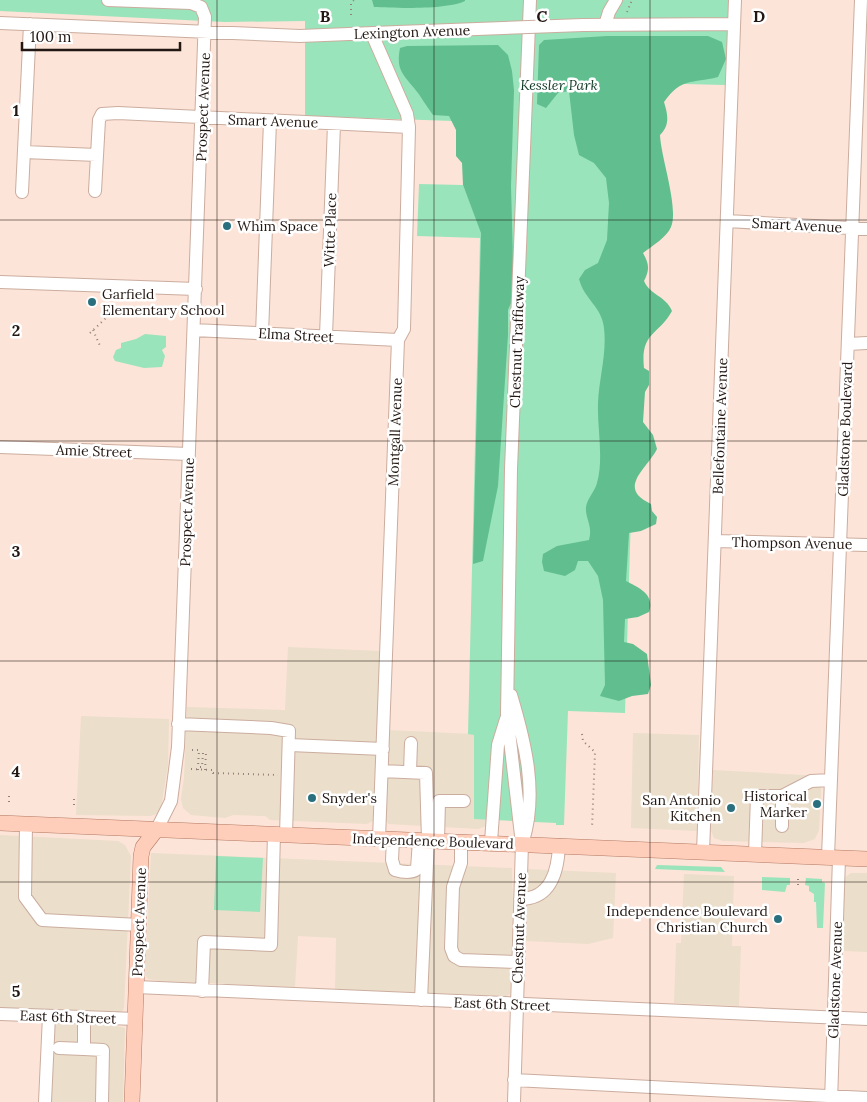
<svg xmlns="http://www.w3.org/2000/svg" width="867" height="1102" font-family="Lora,serif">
	<rect width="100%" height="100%" fill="#fde4d8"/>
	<path fill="#ebdeca" d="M288,647L380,651L373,821L367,824L270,820L265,816L233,815L225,818L191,815L183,808L181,799L184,778L187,707L285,710Z
		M81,716L169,719L168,765L161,808L157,814L150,816L76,815Z
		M388,730L474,734V819H489L486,826L478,829L388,824L385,818Z
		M633,733L699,735L697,831L631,828Z
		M713,770L822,776L819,830L815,839L804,843L723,841L714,838L711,831Z
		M0,835L118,841L125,845L131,856L124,1008L121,1014L0,1009Z
		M151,853L512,868L513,906L510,994L507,996L335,989L336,938L298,936L295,987L161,981L148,979L145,975Z
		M527,869L616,873L613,938L588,944L526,941Z
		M851,873H867V952L844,951V878Z
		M684,874L734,876L732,946H741L739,1006L674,1003L676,943H681Z
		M45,1023L112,1025L125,1028L123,1102H41Z"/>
	<path fill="#9ae4bb" d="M0,0H729L725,85L644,83L625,713L568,711L564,825H556V823L474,819V735L468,734L480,238L417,236L419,184L463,185L481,231L483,122L305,116V21L225,22L0,11Z
		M145,334L166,336V347L162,350L165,356L162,367L144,368L115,361L113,357L116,350L121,348V343L136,339Z
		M216,856L263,858L260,912L214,910Z
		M657,865L721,867L725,872L655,869Z
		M762,877L790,878V885H787L785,892L762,890Z
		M806,878L822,879V882L825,883L823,928H817L816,902H814V894L809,891V886L805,885Z"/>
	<path fill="#61be8f" d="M372,0H465V1C446,10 396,8 374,7Z
		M607,36H708L722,42L726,59L718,77C691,84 682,77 664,102C668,115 670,125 660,135C661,158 679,208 671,227C667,237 652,246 643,253C649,264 650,269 644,281C650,295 666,296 672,311C659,335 640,332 644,368L649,371V385L645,392L643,422L653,435L657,449C647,469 616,488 651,504L652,511L657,517L656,524L641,531L629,533L626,581C639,588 655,594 649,612L638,617L625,619L624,642L633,644L647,654L651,685L648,694L632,696L619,701L600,696L605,685L603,600L598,576L588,561H578L575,570L565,576L544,571L542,562L543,554L557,546L589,540C593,525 585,519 586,507C587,499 595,491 597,483C604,458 597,428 598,403C599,378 607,354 604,328C602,307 584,299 579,279L585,270L598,263L607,240L609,203L606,178L594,163L579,155L574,135L569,91L558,93L546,108L537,104L539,45L544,40Z
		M498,45L508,55L512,71L514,90L511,186L514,296L508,310V335L498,486L483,561L473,564L481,233L463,185L462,163L456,156V130L449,116L433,115C426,106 421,96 414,88C402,73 396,69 400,48L407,46Z"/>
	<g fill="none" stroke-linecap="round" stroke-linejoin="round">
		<defs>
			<path id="minor" d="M108,0L191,3L201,7L205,17L178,747L171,801L157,829
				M0,23L300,36L398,32
				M583,25L734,24
				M605,25L609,12L616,0
				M372,34L407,114L409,127L404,329L398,340L379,839
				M24,152L97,155
				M95,191L99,120L102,114L118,113L409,127
				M22,192L30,24
				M727,221L867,229
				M0,282L196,289
				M194,330L398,340
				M262,334L270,121
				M326,336L334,124
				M848,344L867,343
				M0,447L189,454
				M716,541L867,545
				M511,695C525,742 538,793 523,841
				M178,724L271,728L289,731L286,835
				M290,745L383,749
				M382,771L426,773L428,840L421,1000
				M410,772L411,743
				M26,824L25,897L42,920L139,925
				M782,826V796
				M393,839L392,860L395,870C402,872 411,874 417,869L419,840
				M438,841L439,801H464
				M461,842V863L453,887L451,948L454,956L461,960L518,962
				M491,842L498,745L506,719
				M703,852L735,0
				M755,854L757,796H782L811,781L831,780
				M828,857L861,0
				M520,899C551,899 558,871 559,845
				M136,987L867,1019
				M202,991L204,942L271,945L274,834
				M0,1014L136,1019
				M84,1017V1049L103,1050L102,1102
				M59,1048L84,1049
				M514,1080L867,1098
				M45,1102L49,1016
				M514,1102L522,844L507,714L511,469L530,0
				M831,1102L839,858"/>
			<path id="major" d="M0,823L867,859
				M132,1102L141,856L143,847L157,829"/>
		</defs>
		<use href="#minor" stroke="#cbad9f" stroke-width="14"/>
		<use href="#major" stroke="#b27962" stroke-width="16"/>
		<path stroke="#948179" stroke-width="2" stroke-dasharray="1 4" stroke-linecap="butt" d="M627,12L632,0
			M351,15V3L354,0
			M93,330L101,348
			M90,333L106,318
			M582,734L583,741L595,752L592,828
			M192,750H199L198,767
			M191,769L213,770V773L278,775
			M198,770V767H202L203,753H206L205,770
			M9,802V794
			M74,805V797
			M798,885V876"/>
		<use href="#minor" stroke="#fff" stroke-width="12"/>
		<use href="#major" stroke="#ffcebb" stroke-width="15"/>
		<defs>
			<path id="minor-bridge" d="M398,32L583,25"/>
		</defs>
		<use href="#minor-bridge" stroke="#cbad9f" stroke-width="14" stroke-linecap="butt"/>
		<use href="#minor-bridge" stroke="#fff" stroke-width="12"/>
	</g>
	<path fill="none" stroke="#221712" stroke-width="1" stroke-opacity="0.55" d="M217,0V1102M434,0V1102M650,0V1102M0,220H867M0,441H867M0,661H867M0,882H867"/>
	<g fill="#296f7d" stroke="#fff" stroke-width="2">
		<circle cx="227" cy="226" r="5"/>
		<circle cx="92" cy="302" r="5"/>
		<circle cx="312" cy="798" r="5"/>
		<circle cx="817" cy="804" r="5"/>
		<circle cx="731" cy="808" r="5"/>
		<circle cx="778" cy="919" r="5"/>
	</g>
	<g text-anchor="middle" stroke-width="5" stroke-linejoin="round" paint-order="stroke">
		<g font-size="14" fill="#221712" stroke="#fff">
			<text transform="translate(412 32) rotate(-2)" y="5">Lexington Avenue</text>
			<text transform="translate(203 107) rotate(-88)" y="5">Prospect Avenue</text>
			<text transform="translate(273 121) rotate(2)" y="5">Smart Avenue</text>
			<text transform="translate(797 225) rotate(3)" y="5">Smart Avenue</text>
			<text transform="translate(330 230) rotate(-88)" y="5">Witte Place</text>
			<text transform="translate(296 335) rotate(3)" y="5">Elma Street</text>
			<text transform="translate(517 342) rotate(-88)" y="5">Chestnut Trafficway</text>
			<text transform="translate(720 426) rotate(-88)" y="5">Bellefontaine Avenue</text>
			<text transform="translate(845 429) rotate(-88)" y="5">Gladstone Boulevard</text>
			<text transform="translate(395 432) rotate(-88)" y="5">Montgall Avenue</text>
			<text transform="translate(94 451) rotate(2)" y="5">Amie Street</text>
			<text transform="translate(187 512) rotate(-88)" y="5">Prospect Avenue</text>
			<text transform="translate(792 543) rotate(1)" y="5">Thompson Avenue</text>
			<text transform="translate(433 841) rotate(2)" y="5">Independence Boulevard</text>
			<text transform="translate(139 922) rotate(-88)" y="5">Prospect Avenue</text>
			<text transform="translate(519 928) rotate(-88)" y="5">Chestnut Avenue</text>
			<text transform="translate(835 980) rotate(-88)" y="5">Gladstone Avenue</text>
			<text transform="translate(502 1004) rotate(2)" y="5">East 6th Street</text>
			<text transform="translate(68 1017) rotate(2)" y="5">East 6th Street</text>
		</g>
		<g font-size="14" font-style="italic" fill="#113a26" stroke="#fff">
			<text x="559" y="90">Kessler Park</text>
		</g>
		<g font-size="14" fill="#221712" stroke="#fff" text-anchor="start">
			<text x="237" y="231">Whim Space</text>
			<text x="102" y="299">Garfield<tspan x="102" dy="16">Elementary School</tspan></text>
			<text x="807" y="801" text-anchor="end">Historical<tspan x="807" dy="16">Marker</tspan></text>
			<text x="322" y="803">Snyder's</text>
			<text x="721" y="805" text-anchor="end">San Antonio<tspan x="721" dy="16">Kitchen</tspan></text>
			<text x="768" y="916" text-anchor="end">Independence Boulevard<tspan x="768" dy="16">Christian Church</tspan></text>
		</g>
	</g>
	<g font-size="16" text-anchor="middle" font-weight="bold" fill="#221712" stroke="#fff" stroke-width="5" stroke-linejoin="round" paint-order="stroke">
		<text x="325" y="22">B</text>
		<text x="542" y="22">C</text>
		<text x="759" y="22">D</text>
		<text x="16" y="116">1</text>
		<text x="16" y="336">2</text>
		<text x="16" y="557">3</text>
		<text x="16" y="777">4</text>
		<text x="16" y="997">5</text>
	</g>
	<path d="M22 42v8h158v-8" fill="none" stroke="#221712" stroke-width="2.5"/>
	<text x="30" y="42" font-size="15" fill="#221712" stroke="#ffffff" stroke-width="4" paint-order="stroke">100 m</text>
</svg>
